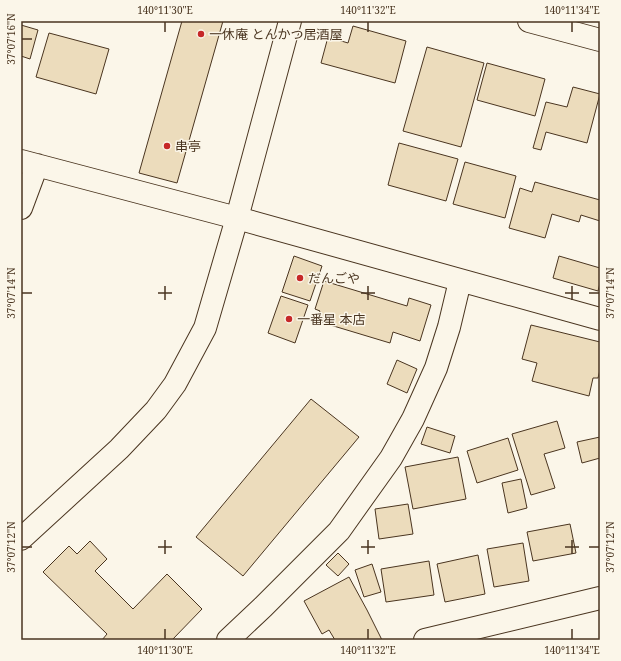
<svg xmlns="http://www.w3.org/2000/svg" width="621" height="661" font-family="'Noto Serif','Noto Sans JP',serif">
	<rect width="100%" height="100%" fill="#fbf6e9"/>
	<path fill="#ecdcbc" stroke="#4a3520" d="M182,21H223L177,183L139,173Z
		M21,25L38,30L30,59L21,56Z
		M353,26L406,41L395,83L321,63L328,37L348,43Z
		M49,33L109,49L96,94L36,77Z
		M427,47L484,63L461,147L403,131Z
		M487,63L545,79L535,116L477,100Z
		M573,87L600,94L587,143L546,132L541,150L533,148L546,102L567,107Z
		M399,143L458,159L446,201L388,185Z
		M465,162L516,176L505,218L453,204Z
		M535,182L600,200V221L581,215L579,222L552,214L545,238L509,228L520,188L532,192Z
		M294,256L322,266L310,301L282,292Z
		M559,256L600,268V283L598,291L553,278Z
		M324,281L407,306L409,298L431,305L420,341L393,332L390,343L317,321L320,311L315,309Z
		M281,296L308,305L295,343L268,333Z
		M531,325L600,342V370L598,378H593L589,396L532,381L537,363L522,359Z
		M397,360L417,369L407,393L387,384Z
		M311,399L359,437L243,576L196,537Z
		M557,421L565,448L544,454L555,488L531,495L512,434Z
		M427,427L455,436L450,453L421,444Z
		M600,437V458L582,463L577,442Z
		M508,438L518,470L477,483L467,451Z
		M458,457L466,499L413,509L405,467Z
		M521,479L527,508L508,513L502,483Z
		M408,504L413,534L379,539L375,509Z
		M570,524L576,553L533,561L527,532Z
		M90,541L107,559L95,571L133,609L167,574L202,609L172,640H102L107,634L43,572L69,546L77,554Z
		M523,543L529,581L494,587L487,549Z
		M338,553L349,564L338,576L326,565Z
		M478,555L485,594L445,602L437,564Z
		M429,561L434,595L386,602L381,569Z
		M372,564L381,592L364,597L355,570Z
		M349,577L367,610L382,640H335L329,630L322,634L304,601Z"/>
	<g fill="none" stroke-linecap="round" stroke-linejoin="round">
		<defs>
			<path id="minor" d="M21,161L237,218L600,319
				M21,208L37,165
				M228,640L263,607L339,531L391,458L413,419L436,368L449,327L460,281
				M425,640L600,598"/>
			<path id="tertiary" d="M529,21L600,40
				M21,539L119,449L156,410L175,384L205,328L237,218L290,21"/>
		</defs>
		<use href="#minor" stroke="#4a3520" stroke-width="24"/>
		<use href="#tertiary" stroke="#4a3520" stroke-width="24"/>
		<use href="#minor" stroke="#fbf6e9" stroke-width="22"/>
		<use href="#tertiary" stroke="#fbf6e9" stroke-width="22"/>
	</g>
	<path fill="none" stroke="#4a3520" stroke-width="1.5" d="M165,22V32M368,22V32M572,22V32M22,39H32M165,286V300M368,286V300M572,286V300M22,293H32M158,293H172M361,293H375M565,293H579M589,293H599M165,540V554M368,540V554M572,540V554M22,547H32M158,547H172M361,547H375M565,547H579M589,547H599M165,629V639M368,629V639M572,629V639"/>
	<g fill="#c62828" stroke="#fbf6e9" stroke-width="1.5">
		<circle cx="201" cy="34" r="4"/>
		<circle cx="167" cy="146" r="4"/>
		<circle cx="300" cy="278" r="4"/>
		<circle cx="289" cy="319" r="4"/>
	</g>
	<g text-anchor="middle" stroke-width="3" stroke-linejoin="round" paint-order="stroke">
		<g font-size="13" fill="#4a3520" stroke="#fbf6e9" text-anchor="start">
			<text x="209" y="39">一休庵 とんかつ居酒屋</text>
			<text x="175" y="151">串亭</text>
			<text x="308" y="283">だんごや</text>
			<text x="297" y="324">一番星 本店</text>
		</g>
	</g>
	<rect width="621" height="661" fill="none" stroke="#fbf6e9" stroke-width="44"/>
	<rect x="22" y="22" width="577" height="617" fill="none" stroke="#4a3520" stroke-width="1.5"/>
	<g font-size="10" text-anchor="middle" fill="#4a3520">
		<text x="165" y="14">140°11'30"E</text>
		<text x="368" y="14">140°11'32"E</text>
		<text x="572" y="14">140°11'34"E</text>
		<text transform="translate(11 39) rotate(-90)" y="4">37°07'16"N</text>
		<text transform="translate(11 293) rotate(-90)" y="4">37°07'14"N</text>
		<text transform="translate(610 293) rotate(-90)" y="4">37°07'14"N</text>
		<text transform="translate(11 547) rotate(-90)" y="4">37°07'12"N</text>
		<text transform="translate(610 547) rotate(-90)" y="4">37°07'12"N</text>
		<text x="165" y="654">140°11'30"E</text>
		<text x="368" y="654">140°11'32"E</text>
		<text x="572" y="654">140°11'34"E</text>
	</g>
</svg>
